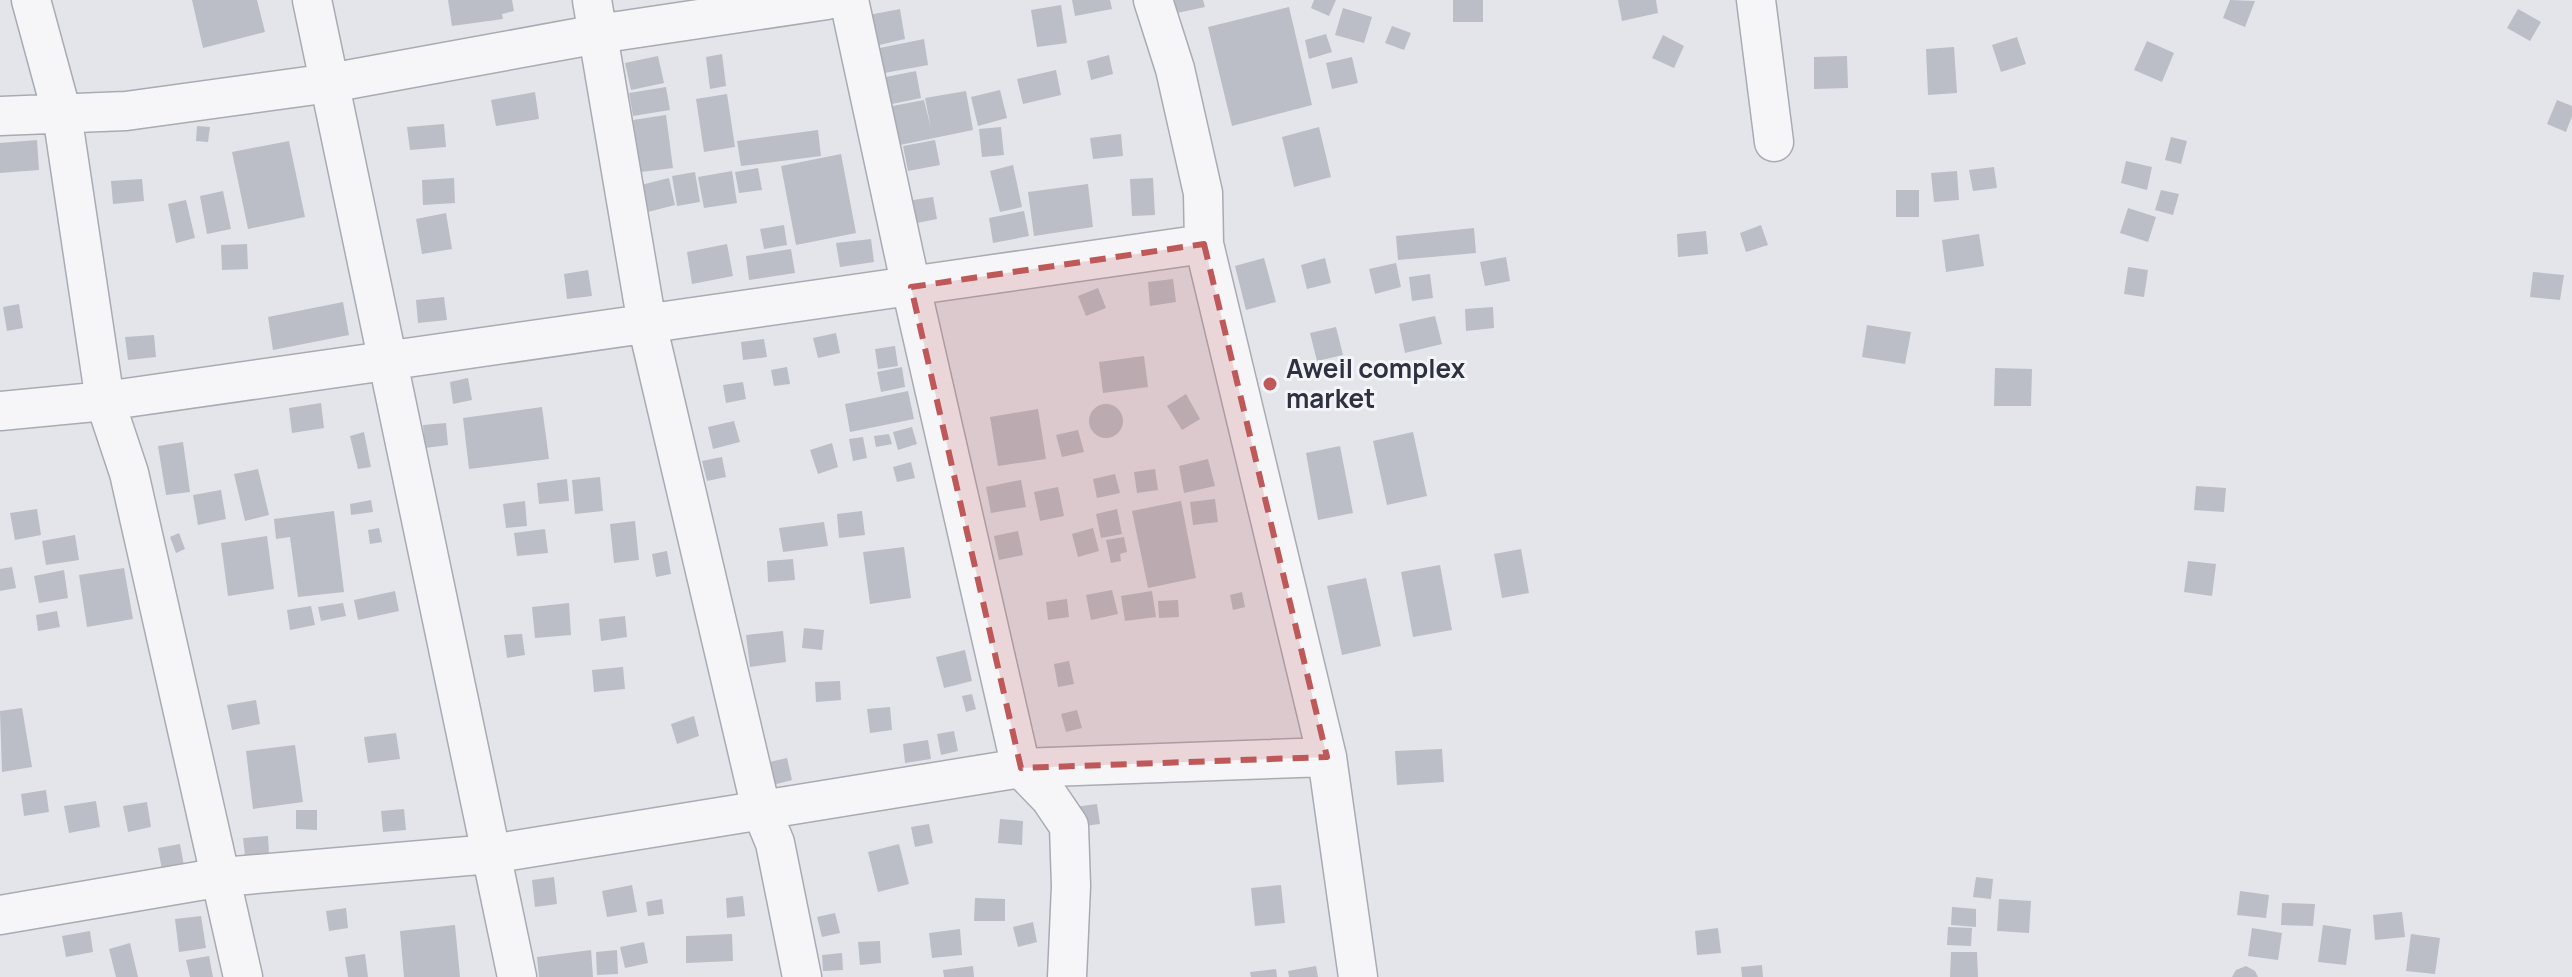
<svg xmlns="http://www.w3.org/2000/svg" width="2572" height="977" font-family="Manrope,sans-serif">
	<rect width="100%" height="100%" fill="#e3e5ea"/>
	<path fill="#bbbec6" d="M192,0H257L265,32L203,48Z
		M448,0H512L514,11L502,14L503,19L452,26Z
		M1072,0H1110L1112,9L1075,16Z
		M1174,0H1203L1205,7L1177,13Z
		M1314,0H1336L1329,16L1311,8Z
		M1453,0H1483V22H1453Z
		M1618,0H1656L1658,13L1622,21Z
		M2230,0L2255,1L2245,27L2223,18Z
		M1061,5L1067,43L1037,47L1031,10Z
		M1289,7L1312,105L1232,126L1208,27Z
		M1343,8L1372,17L1364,43L1335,35Z
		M900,9L905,39L875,46L869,15Z
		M2518,9L2541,22L2530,41L2507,28Z
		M1392,26L1411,33L1404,50L1385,43Z
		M1326,34L1332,52L1309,59L1305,40Z
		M1663,35L1684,46L1674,68L1652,58Z
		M2017,37L2026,64L2001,72L1992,45Z
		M924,39L928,65L879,74L875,49Z
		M2147,41L2174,53L2162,82L2134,70Z
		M1954,47L1957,93L1928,95L1926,49Z
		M722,54L726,86L710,89L706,57Z
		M1109,55L1113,74L1091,80L1087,61Z
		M658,56L664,83L631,90L625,63Z
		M1847,56L1848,88L1814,89V57Z
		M1352,57L1358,83L1332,89L1326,63Z
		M1056,70L1061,95L1023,104L1017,79Z
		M916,71L921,98L887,105L881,78Z
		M666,87L670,110L633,116L629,93Z
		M1000,90L1007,118L978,126L971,97Z
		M966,91L973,130L895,146L887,107L924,100L931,128L925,98Z
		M535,92L539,119L496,126L491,100Z
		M727,94L735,147L704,152L696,99Z
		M2557,100L2572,106V116L2566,132L2547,124Z
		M666,115L673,168L641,172L633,120Z
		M444,124L446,147L410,150L407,127Z
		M197,126L210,127L208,142L196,141Z
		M1001,127L1004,155L982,157L979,129Z
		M1319,127L1331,177L1294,187L1282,137Z
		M818,130L821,156L741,166L737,141Z
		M1121,134L1123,156L1093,159L1090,138Z
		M2171,137L2187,141L2181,164L2165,160Z
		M37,140L39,170L0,173V143Z
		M935,140L940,165L908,171L903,146Z
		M289,141L305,217L248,229L232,152Z
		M841,154L856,233L796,245L781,166Z
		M2126,161L2152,167L2147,190L2121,183Z
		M1013,165L1022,207L1000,212L990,171Z
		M1994,167L1997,188L1973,191L1969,170Z
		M758,168L762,190L739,193L735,172Z
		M732,171L737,203L704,208L698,177Z
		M1957,171L1959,200L1934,202L1931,173Z
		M695,172L700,202L677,206L672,176Z
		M454,178L455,203L423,205L422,180Z
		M669,178L675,205L648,212L641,185Z
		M1153,178L1155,215L1132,216L1130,179Z
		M142,179L144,201L113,204L111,181Z
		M1088,184L1093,227L1034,236L1028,192Z
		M1896,190H1919V217H1896Z
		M2161,190L2179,194L2173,215L2155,210Z
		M223,191L231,229L207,234L200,196Z
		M933,197L937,219L917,223L913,200Z
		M186,200L195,238L176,243L168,204Z
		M2128,208L2156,217L2148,242L2120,233Z
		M1024,211L1029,236L993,243L989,218Z
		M446,213L452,249L422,254L416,219Z
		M784,225L787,245L764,249L760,229Z
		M1761,225L1768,245L1746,252L1740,233Z
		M1474,228L1476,253L1398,260L1396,236Z
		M1706,231L1708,254L1678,257L1677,234Z
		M1979,234L1984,266L1946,272L1942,240Z
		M871,239L874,262L840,267L836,243Z
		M247,244L248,269L222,270L221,245Z
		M727,244L733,276L692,284L687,252Z
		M791,249L795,273L749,280L746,256Z
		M1506,257L1510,281L1485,286L1480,262Z
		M1264,258L1276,302L1246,310L1235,266Z
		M1325,258L1331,283L1307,289L1301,265Z
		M1396,263L1401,287L1375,294L1369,269Z
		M2128,267L2148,270L2144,297L2124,294Z
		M588,270L592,296L567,299L564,274Z
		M2533,272L2564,275L2560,300L2530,297Z
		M1430,274L1433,298L1412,301L1409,277Z
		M1173,279L1176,302L1150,306L1148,282Z
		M1098,288L1106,308L1086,316L1078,296Z
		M444,297L447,320L418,323L416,300Z
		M343,302L349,335L273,350L268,317Z
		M19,304L23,328L7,331L3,307Z
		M1493,307L1494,328L1466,331L1465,309Z
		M1435,316L1442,344L1405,353L1399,324Z
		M1867,325L1911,332L1905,364L1862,357Z
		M1336,327L1343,355L1317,361L1310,333Z
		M836,333L840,353L818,358L813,338Z
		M154,335L156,357L128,360L125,337Z
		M764,339L767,357L743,360L741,342Z
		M895,346L898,366L878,369L875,349Z
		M1144,356L1148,387L1103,393L1099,362Z
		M787,367L790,384L774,386L771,370Z
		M902,367L905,387L881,392L877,372Z
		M1995,368L2032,369L2031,406H1994Z
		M468,378L472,400L453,404L450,382Z
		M743,382L746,399L726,403L723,385Z
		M908,391L914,419L850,432L845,404Z
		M1186,394L1200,419L1182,430L1167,406Z
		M321,403L324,428L292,433L289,408Z
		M1089 421a17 17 0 1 1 34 0a17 17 0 1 1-34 0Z
		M542,407L549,459L469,469L463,418Z
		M1038,409L1046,459L998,466L990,417Z
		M734,421L740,442L713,449L708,427Z
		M446,423L448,445L425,448L423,425Z
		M912,427L917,444L898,450L893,432Z
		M1078,430L1084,452L1062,457L1056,435Z
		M364,432L371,467L358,469L350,436Z
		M1413,432L1427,496L1387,505L1373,441Z
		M889,434L892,444L876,447L874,436Z
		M863,437L867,458L853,461L849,439Z
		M183,442L190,492L166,495L158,446Z
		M832,443L838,467L818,474L810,450Z
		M1340,446L1353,513L1318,520L1306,453Z
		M722,457L726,477L707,481L702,461Z
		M1208,459L1215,486L1184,493L1179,466Z
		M911,462L915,478L897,482L893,467Z
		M258,469L269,515L245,521L234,474Z
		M1155,469L1158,490L1137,493L1134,472Z
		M1115,474L1120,493L1097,498L1093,479Z
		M600,477L603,511L575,514L572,480Z
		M567,479L569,501L539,504L537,483Z
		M1021,480L1026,507L991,513L986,487Z
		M2196,486L2226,488L2224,512L2194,510Z
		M1058,487L1064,516L1040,521L1034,492Z
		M221,490L226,519L198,525L193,495Z
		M1215,499L1218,522L1193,525L1190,502Z
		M371,500L373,512L351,515L350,504Z
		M525,501L527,526L506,528L503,504Z
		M1181,501L1196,578L1148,588L1132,511Z
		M37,509L41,535L15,540L10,513Z
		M1117,509L1122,534L1101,538L1096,514Z
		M334,511L344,592L298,597L290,537L276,539L274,519Z
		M862,511L865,535L839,538L837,514Z
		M635,521L639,560L614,563L610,524Z
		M824,522L828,546L783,552L779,528Z
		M379,528L382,542L370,544L368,530Z
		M1093,528L1099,551L1078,557L1072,534Z
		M545,529L548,553L517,556L514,533Z
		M1018,531L1023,555L999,560L994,536Z
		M179,533L185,549L176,553L170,537Z
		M75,535L79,560L46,565L42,541Z
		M267,536L274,589L228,596L221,543Z
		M1124,537L1127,552L1120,554L1121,561L1111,563L1106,540Z
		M904,547L911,598L870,604L863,552Z
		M1521,549L1529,593L1502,598L1494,554Z
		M667,551L671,574L656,577L652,554Z
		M793,559L795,580L768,582L767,561Z
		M2188,561L2216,564L2212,596L2184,592Z
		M1440,565L1452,630L1413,637L1401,572Z
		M12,567L16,588L0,591V569Z
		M124,568L133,619L87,627L79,575Z
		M64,570L68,598L39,603L34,576Z
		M1366,578L1381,646L1342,655L1327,586Z
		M1112,590L1118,614L1091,620L1086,595Z
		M395,591L399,611L358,620L354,600Z
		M1152,591L1156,617L1125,621L1121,596Z
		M1242,592L1245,607L1233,610L1230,595Z
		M1067,599L1069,617L1048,620L1046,602Z
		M1178,600L1179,617L1159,618L1158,601Z
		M343,603L346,616L321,621L318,607Z
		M569,603L571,635L535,638L532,607Z
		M311,606L315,625L290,630L287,610Z
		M57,611L60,627L38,631L36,615Z
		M625,616L627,637L601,641L599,619Z
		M804,628L824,630L822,650L802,648Z
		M783,631L786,662L750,667L746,635Z
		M522,634L525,655L507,658L504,635Z
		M965,650L972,681L944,688L936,657Z
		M1069,661L1074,684L1058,687L1054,664Z
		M623,667L625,689L594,692L592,670Z
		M840,681L841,700L816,702L815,682Z
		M972,694L976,709L966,712L962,696Z
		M256,700L260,724L232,730L227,705Z
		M890,707L892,730L870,733L867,709Z
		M22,708L32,767L2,772L0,711Z
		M1077,710L1082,728L1066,732L1061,714Z
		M694,716L699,736L677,744L671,724Z
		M954,731L958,751L941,755L937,734Z
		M396,733L400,759L368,763L364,737Z
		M928,740L931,759L905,763L903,744Z
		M295,745L303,802L253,809L246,751Z
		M1442,749L1444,782L1397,785L1395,751Z
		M787,758L792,780L769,786L765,763Z
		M46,790L49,812L24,816L21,794Z
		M96,801L100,827L69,833L64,806Z
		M147,802L151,827L128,832L123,806Z
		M1097,804L1100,824L1076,827L1074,807Z
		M404,809L406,830L383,832L381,811Z
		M296,810H317V830L296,829Z
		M1000,819L1023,821L1022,845L998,843Z
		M929,824L933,843L915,847L911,827Z
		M268,836L269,854L245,856L243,838Z
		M180,844L184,866L162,870L158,848Z
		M899,844L909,884L878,892L868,852Z
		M554,877L557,904L535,907L532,880Z
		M1976,877L1993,879L1991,899L1973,897Z
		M632,885L637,912L607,917L602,891Z
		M1281,885L1285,923L1255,926L1251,888Z
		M2240,891L2269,895L2266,918L2237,915Z
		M743,896L745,916L727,918L726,898Z
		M975,898L1005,899V921H974Z
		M662,899L664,914L648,916L646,902Z
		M1999,899L2031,901L2029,933L1997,931Z
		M2282,903L2315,904L2313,926L2281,925Z
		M1952,907L1976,909V927L1951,925Z
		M346,908L348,928L329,931L326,911Z
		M2402,912L2405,937L2375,940L2373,915Z
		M835,913L840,933L822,937L817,917Z
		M201,916L206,948L179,952L175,919Z
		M1033,922L1037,942L1018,947L1013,927Z
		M455,925L460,977H404L400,931Z
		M2323,925L2351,929L2346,965L2318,962Z
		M1948,927L1972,928L1971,946L1947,945Z
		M1718,928L1721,953L1697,955L1695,931Z
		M2252,928L2282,933L2278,960L2248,956Z
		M960,929L962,955L932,958L929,933Z
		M90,931L93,952L66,957L62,936Z
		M732,934L733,961L686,963V936Z
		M2411,934L2440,938L2435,974L2406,971Z
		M880,941L881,963L860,965L858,942Z
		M644,942L648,963L625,968L620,947Z
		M130,943L138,977H116L109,949Z
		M591,950L593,977H539L537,957Z
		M617,950L618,974L597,975L596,952Z
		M1951,952H1977L1978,977H1950Z
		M842,953L843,970L823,971L822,955Z
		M365,954L368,977H348L345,957Z
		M209,956L213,977H190L186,960Z
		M1762,965L1763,977H1742L1741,967Z
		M973,966L974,977H944L943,970Z
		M1316,966L1318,977H1289L1288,971Z
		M2246,966L2255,971L2258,977H2232L2236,970Z
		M1276,969L1277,977H1251L1250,972Z"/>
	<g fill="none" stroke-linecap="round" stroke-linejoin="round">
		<defs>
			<path id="minor" d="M31,0L62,114L105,401L129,473L243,977
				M312,0L517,977
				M592,0L647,324L761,809L775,843L802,977
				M849,0L911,287L1021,768L1050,798L1069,826L1071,886L1067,977
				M1153,0L1175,69L1203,193L1204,244L1327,757L1358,977
				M1756,0L1774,142
				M0,116L126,111L330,83L598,34L827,0
				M0,411L105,401L1204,244
				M0,915L222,877L491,854L1021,768L1327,757"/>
		</defs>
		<use href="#minor" stroke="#a9abb4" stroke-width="41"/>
		<use href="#minor" stroke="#f6f6f8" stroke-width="38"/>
	</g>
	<path fill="#bf5859" fill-opacity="0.2" stroke="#bf5859" stroke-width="6" stroke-dasharray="16 10" stroke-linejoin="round" d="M1204,244L1327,757L1021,768L911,287Z"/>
	<circle fill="#bf5859" stroke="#f3f4f7" stroke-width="3" cx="1270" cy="384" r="8"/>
	<g text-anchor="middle" stroke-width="6" stroke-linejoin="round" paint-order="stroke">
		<g font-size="26" font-weight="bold" fill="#2d3140" stroke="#f3f4f7" text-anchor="start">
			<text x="1286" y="378">Aweil complex<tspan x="1286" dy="30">market</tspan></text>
		</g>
	</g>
</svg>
